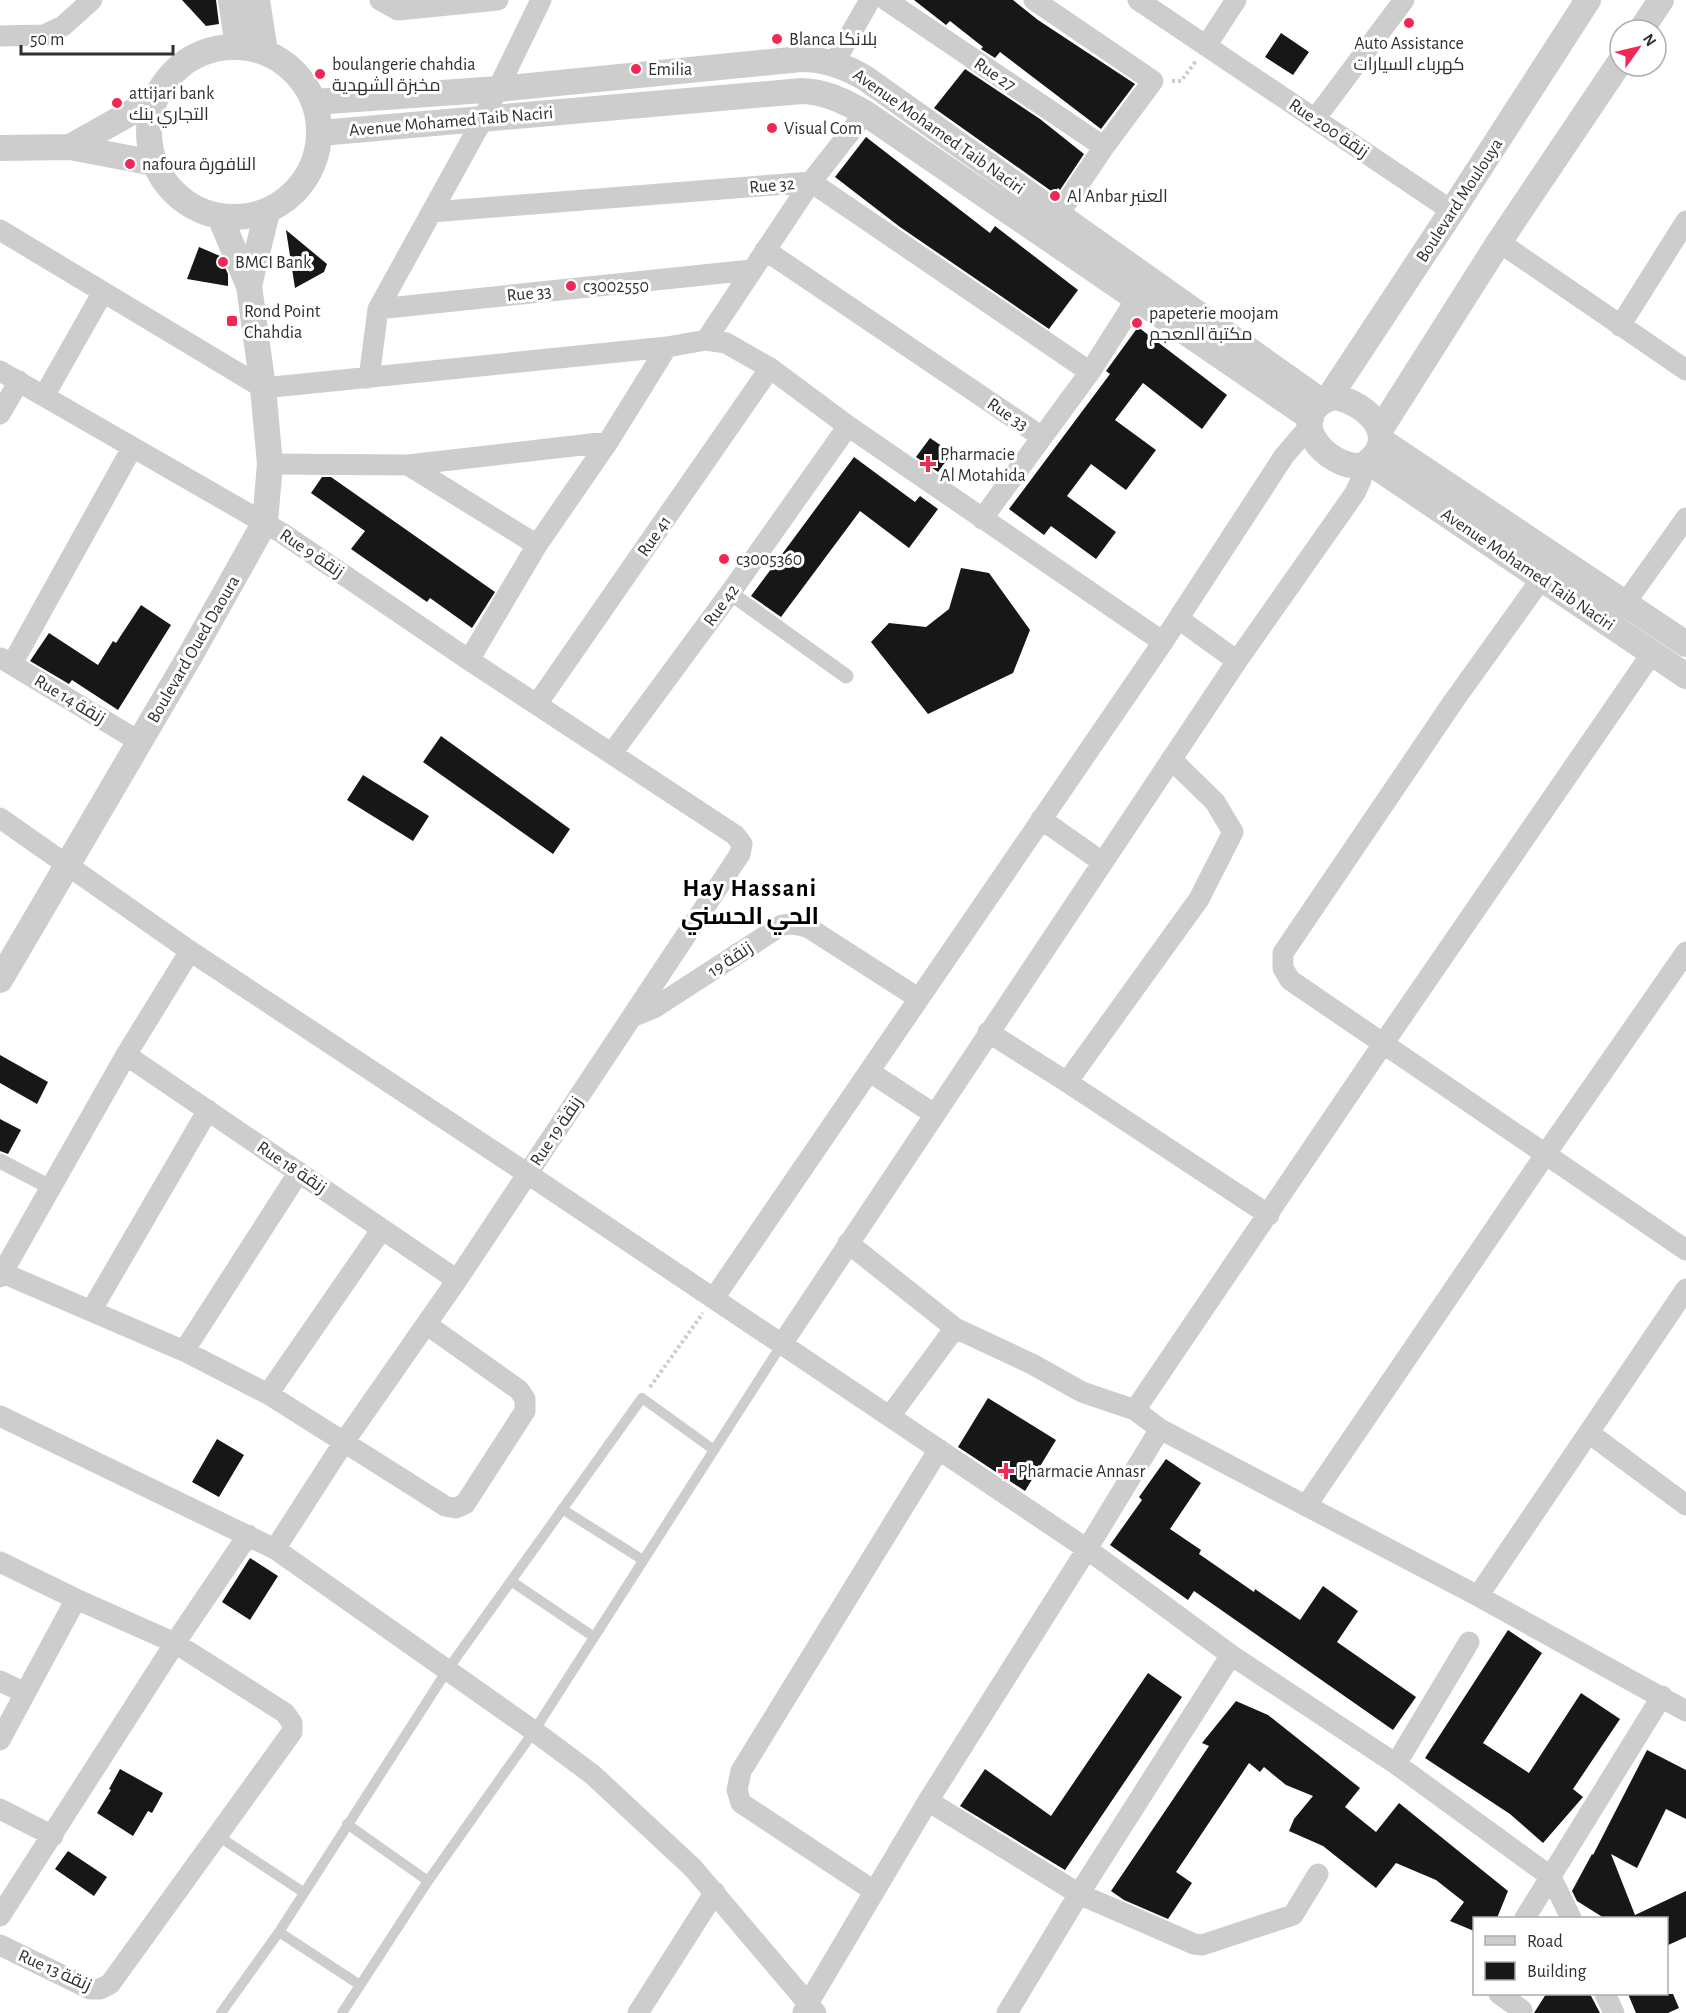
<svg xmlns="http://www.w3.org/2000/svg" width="1686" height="2013" font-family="'Alegreya Sans',Cairo,sans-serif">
	<rect width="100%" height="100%" fill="#fff"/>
	<path fill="#171717" d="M182,0H216L219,24L206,26Z
		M914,0H1013L1038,20L1135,84L1101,129L1000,52L995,58L981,49L983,47L950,21L946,25Z
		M1281,33L1309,52L1293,75L1265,57Z
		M965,69L1040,119L1084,154L1060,190L1058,188L1054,193L934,108Z
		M866,137L990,233L995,226L1078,290L1049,329L900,227L835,177Z
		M286,230L327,264L324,272L295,288Z
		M199,247L220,256L228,274V286L187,279Z
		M1138,327L1227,395L1202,429L1143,383L1115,420L1156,450L1126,490L1091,464L1067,496L1116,532L1096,559L1051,526L1044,535L1009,509L1110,374L1106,371Z
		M930,438L952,453L938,472L916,457Z
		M854,457L915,502L920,496L938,509L909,548L860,511L781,617L751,596Z
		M322,477H331L495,592L472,628L430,598L427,602L351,549L365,531L311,493Z
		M961,568L989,573L1030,630L1013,673L928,714L871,642L889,623L926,627L949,609Z
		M141,605L171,625L118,710L72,680L69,684L30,661L49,633L98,665L113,641L116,643Z
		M441,736L570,829L553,854L423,762Z
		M363,775L429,816L413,841L347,800Z
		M0,1055L48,1082L37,1104L0,1083Z
		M0,1119L21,1130L8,1154L0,1151Z
		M988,1398L1056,1440L1025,1491L958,1447Z
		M217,1439L244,1455L219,1497L192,1482Z
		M1166,1459L1201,1483L1170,1529L1201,1550L1199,1554L1254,1592L1255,1589L1300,1620L1323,1586L1358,1611L1337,1642L1416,1697L1393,1730L1194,1591L1188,1600L1110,1545L1142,1500L1139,1497Z
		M250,1558L278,1576L250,1620L222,1602Z
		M1508,1630L1542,1653L1483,1743L1529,1773L1581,1693L1620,1719L1573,1789L1583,1797L1543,1843L1510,1814L1425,1758Z
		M1148,1673L1182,1697L1065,1870L960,1806L985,1769L1051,1816Z
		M1236,1701L1268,1715L1360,1788L1345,1807L1376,1832L1399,1803L1508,1891L1497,1918H1474V1931L1450,1921L1464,1902L1436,1880L1396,1863L1376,1888L1323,1846L1289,1831L1294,1819L1313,1796L1286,1785L1264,1767L1260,1772L1249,1763L1176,1872L1192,1883L1168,1919L1124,1900L1111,1891L1209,1746L1202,1743Z
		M1647,1750L1686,1770V1819L1666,1809L1637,1868L1611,1854L1635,1915L1686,1891V1937L1666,1946V1918H1604L1577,1901L1572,1891L1592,1854L1593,1855Z
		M120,1769L163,1793L152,1813L148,1811L133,1836L97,1813L111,1790L109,1789Z
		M68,1851L107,1877L94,1896L55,1869Z
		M1546,1994H1590L1600,2013H1534Z
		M1628,1994H1673L1679,2008L1668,2013H1636Z"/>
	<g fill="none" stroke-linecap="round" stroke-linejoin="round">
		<path stroke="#cdcdcd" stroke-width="4" stroke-dasharray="3 3" stroke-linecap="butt" d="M1172,81H1181L1196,61
			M650,1387L703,1313"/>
		<path stroke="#cdcdcd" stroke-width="10" d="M562,1509L643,1560
			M511,1581L594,1637
			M347,1824L428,1881
			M218,1836L303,1892
			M279,1932L360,1985
			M221,2013L279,1932L448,1669L642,1398L714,1450
			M342,2013L428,1881L534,1731L782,1344"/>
		<path stroke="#cdcdcd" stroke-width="15" d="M730,593L846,676
			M0,1161L52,1188"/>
		<path stroke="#cdcdcd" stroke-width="21" d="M380,0L398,10L498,0
			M886,0L1104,147
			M1034,0L1153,81L1104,147L1058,215
			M1138,0L1452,211
			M0,36L44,35L63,26L92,0
			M1206,46L1236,0
			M834,63L870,0
			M1315,119L1404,0
			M432,212L811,182L1090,372
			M0,230L263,388L667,347L706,340L726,343L770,368L848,426L1163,642
			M1499,242L1686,370
			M765,250L1042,437
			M378,309L751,270
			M1620,326L1686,221
			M706,340L811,182L865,113
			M0,371L282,533L469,660L735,835L742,844L740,854L457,1280L344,1442L275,1549
			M369,378L378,309L483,119L541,0
			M44,396L103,292
			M0,414L19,381
			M270,464L408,465L608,442
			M408,465L537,545
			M982,519L1090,372L1144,287
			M1542,578L1453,702L1283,953V968L1290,980L1686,1250
			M1626,602L1686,518
			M1179,619L1237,661
			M1,658L140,742
			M469,660L537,545L608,442L667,347
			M12,664L132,448
			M537,704L770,368
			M612,753L730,593L848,426
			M0,818L190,951L528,1174L1087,1549L1231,1655L1396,1764L1551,1877L1571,1918
			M1041,819L1102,862
			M634,1016L654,1008L782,925C793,923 800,924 809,928L918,998
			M988,1032L1067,1082L1199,899L1233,832L1215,802L1171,759
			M126,1055L457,1280
			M870,1072L934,1114
			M1067,1082L1269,1215
			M848,1243L955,1328L1032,1364L1082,1392L1135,1410L1160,1429L1478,1596L1686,1711
			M3,1273L184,1351L268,1394L445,1506L456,1508L465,1504L525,1411V1399L519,1390L426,1324
			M0,1277L126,1055L190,951
			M714,1298L1163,642L1284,456L1309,427
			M91,1311L208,1110
			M782,1344L1237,661L1355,493L1361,480L1362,466
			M184,1351L299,1172
			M268,1394L382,1229
			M1135,1410L1383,1044L1652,653
			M0,1416L275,1549L534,1731L593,1775L693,1868L816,2013
			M890,1416L955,1328
			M1589,1433L1686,1505
			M1306,1506L1545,1155L1686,952
			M0,1562L76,1599L175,1643L285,1713L292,1723V1732L110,1984L100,1989H90L0,1945
			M1478,1596L1686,1289
			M0,1681L25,1693
			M0,1740L76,1599
			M1396,1764L1469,1642
			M928,1801L1079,1894L1194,1944L1202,1945L1293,1915L1318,1874
			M0,1809L53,1836
			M874,1891L741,1803L737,1790L741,1771L939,1449
			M0,1916L175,1643L248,1535
			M1525,1918L1662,1696
			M1499,1994L1522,2010
			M1605,1994L1614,2013
			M803,2012L928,1801L1087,1549L1160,1429
			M638,2013L715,1892
			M1007,2013L1079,1894L1231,1655"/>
		<path stroke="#cdcdcd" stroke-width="26" d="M231,0L238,46
			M257,0L265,52
			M1641,30L1661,0
			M149 132a85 85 0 1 1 170 0a85 85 0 1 1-170 0Z
			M314,102L498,89L801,59C825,59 844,66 865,78L1321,401
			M320,133L802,91C826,92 844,101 865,113L1311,418
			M70,147L155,99
			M0,148L70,147L154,163
			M249,286L267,212
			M1333,397C1368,402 1404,440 1362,466C1324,468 1282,415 1333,397Z
			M1328,399L1452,211L1588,0
			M1380,430L1499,242L1620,62
			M1382,441L1686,644
			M1369,462L1686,676
			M0,980L191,654L265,522L270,464L263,388L249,286L220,217"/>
	</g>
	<g fill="#f22755" stroke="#fff" stroke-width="2">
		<circle cx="1409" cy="23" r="6"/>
		<circle cx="777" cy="39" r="6"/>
		<circle cx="636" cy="69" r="6"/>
		<circle cx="320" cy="74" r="6"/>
		<circle cx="117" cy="103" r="6"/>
		<circle cx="772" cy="128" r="6"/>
		<circle cx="130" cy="164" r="6"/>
		<circle cx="1055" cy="196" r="6"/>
		<circle cx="223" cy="262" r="6"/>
		<circle cx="571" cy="286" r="6"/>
		<rect x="226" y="315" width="12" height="12" rx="3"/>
		<circle cx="1137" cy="323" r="6"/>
		<path d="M925 455h6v6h6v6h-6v6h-6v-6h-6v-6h6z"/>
		<circle cx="724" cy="559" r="6"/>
		<path d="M1003 1462h6v6h6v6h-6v6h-6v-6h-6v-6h6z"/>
	</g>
	<g text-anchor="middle" stroke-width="6" stroke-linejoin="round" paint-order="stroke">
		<g font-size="18" fill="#303030" stroke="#fff" text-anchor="start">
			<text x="789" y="45">Blanca بلانكا</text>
			<text x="1409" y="49" text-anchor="middle">Auto Assistance<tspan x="1409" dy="21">كهرباء السيارات</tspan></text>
			<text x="332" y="70">boulangerie chahdia<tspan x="332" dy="21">مخبزة الشهدية</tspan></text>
			<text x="648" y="75">Emilia</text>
			<text x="129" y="99">attijari bank<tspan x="129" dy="21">التجاري بنك</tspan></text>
			<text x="784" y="134">Visual Com</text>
			<text x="142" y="170">nafoura النافورة</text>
			<text x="1067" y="202">Al Anbar العنبر</text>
			<text x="235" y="268">BMCI Bank</text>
			<text x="583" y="292">c3002550</text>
			<text x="244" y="317">Rond Point<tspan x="244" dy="21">Chahdia</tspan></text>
			<text x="1149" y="319">papeterie moojam<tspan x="1149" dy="21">مكتبة المعجم</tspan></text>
			<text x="940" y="460">Pharmacie<tspan x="940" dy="21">Al Motahida</tspan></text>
			<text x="736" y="565">c3005360</text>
			<text x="1018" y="1477">Pharmacie Annasr</text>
		</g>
		<g font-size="18" fill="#303030" stroke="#fff">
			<text transform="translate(995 74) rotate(34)" y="6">Rue 27</text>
			<text transform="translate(451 121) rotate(-5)" y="6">Avenue Mohamed Taib Naciri</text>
			<text transform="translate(1329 128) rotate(34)" y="6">Rue 200 زنقة</text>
			<text transform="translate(939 131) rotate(35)" y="6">Avenue Mohamed Taib Naciri</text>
			<text transform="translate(772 185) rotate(-5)" y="6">Rue 32</text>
			<text transform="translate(1459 200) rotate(-57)" y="6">Boulevard Moulouya</text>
			<text transform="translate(529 293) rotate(-6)" y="6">Rue 33</text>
			<text transform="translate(1008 414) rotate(34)" y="6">Rue 33</text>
			<text transform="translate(654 536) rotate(-55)" y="6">Rue 41</text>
			<text transform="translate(312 553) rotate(34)" y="6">Rue 9 زنقة</text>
			<text transform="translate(1528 569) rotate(34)" y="6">Avenue Mohamed Taib Naciri</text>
			<text transform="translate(721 605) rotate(-54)" y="6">Rue 42</text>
			<text transform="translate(193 649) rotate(-60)" y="6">Boulevard Oued Daoura</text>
			<text transform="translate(70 699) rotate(31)" y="6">Rue 14 زنقة</text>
			<text transform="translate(730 959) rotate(-33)" y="6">19 زنقة</text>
			<text transform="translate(556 1131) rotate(-56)" y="6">Rue 19 زنقة</text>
			<text transform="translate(292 1167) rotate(34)" y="6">Rue 18 زنقة</text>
			<text transform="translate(55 1970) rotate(24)" y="6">Rue 13 زنقة</text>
		</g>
		<g font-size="24" font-weight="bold" letter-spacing="1.5" fill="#000" stroke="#fff">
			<text x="750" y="896">Hay Hassani<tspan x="750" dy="28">الحي الحسني</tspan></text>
		</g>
	</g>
	<rect x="1473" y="1917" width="195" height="78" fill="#ffffff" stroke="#acacac" stroke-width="1.5"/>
	<rect x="1485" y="1936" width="30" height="9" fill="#cdcdcd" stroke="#acacac" stroke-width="1.5"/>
	<text x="1527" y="1947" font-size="18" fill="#303030">Road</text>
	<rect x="1485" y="1962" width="30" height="18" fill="#171717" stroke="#acacac" stroke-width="1.5"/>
	<text x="1527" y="1977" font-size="18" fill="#303030">Building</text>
	<g transform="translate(1638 48) rotate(56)"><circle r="28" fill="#ffffff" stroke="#acacac" stroke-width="1.5"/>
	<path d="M0-4.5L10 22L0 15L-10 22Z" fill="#f22755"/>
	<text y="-9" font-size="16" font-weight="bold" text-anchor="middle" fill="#303030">N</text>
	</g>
	<path d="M21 45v9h152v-9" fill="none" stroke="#303030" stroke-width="3"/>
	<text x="30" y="45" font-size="18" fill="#303030" stroke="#ffffff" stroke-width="4.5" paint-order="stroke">50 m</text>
</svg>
